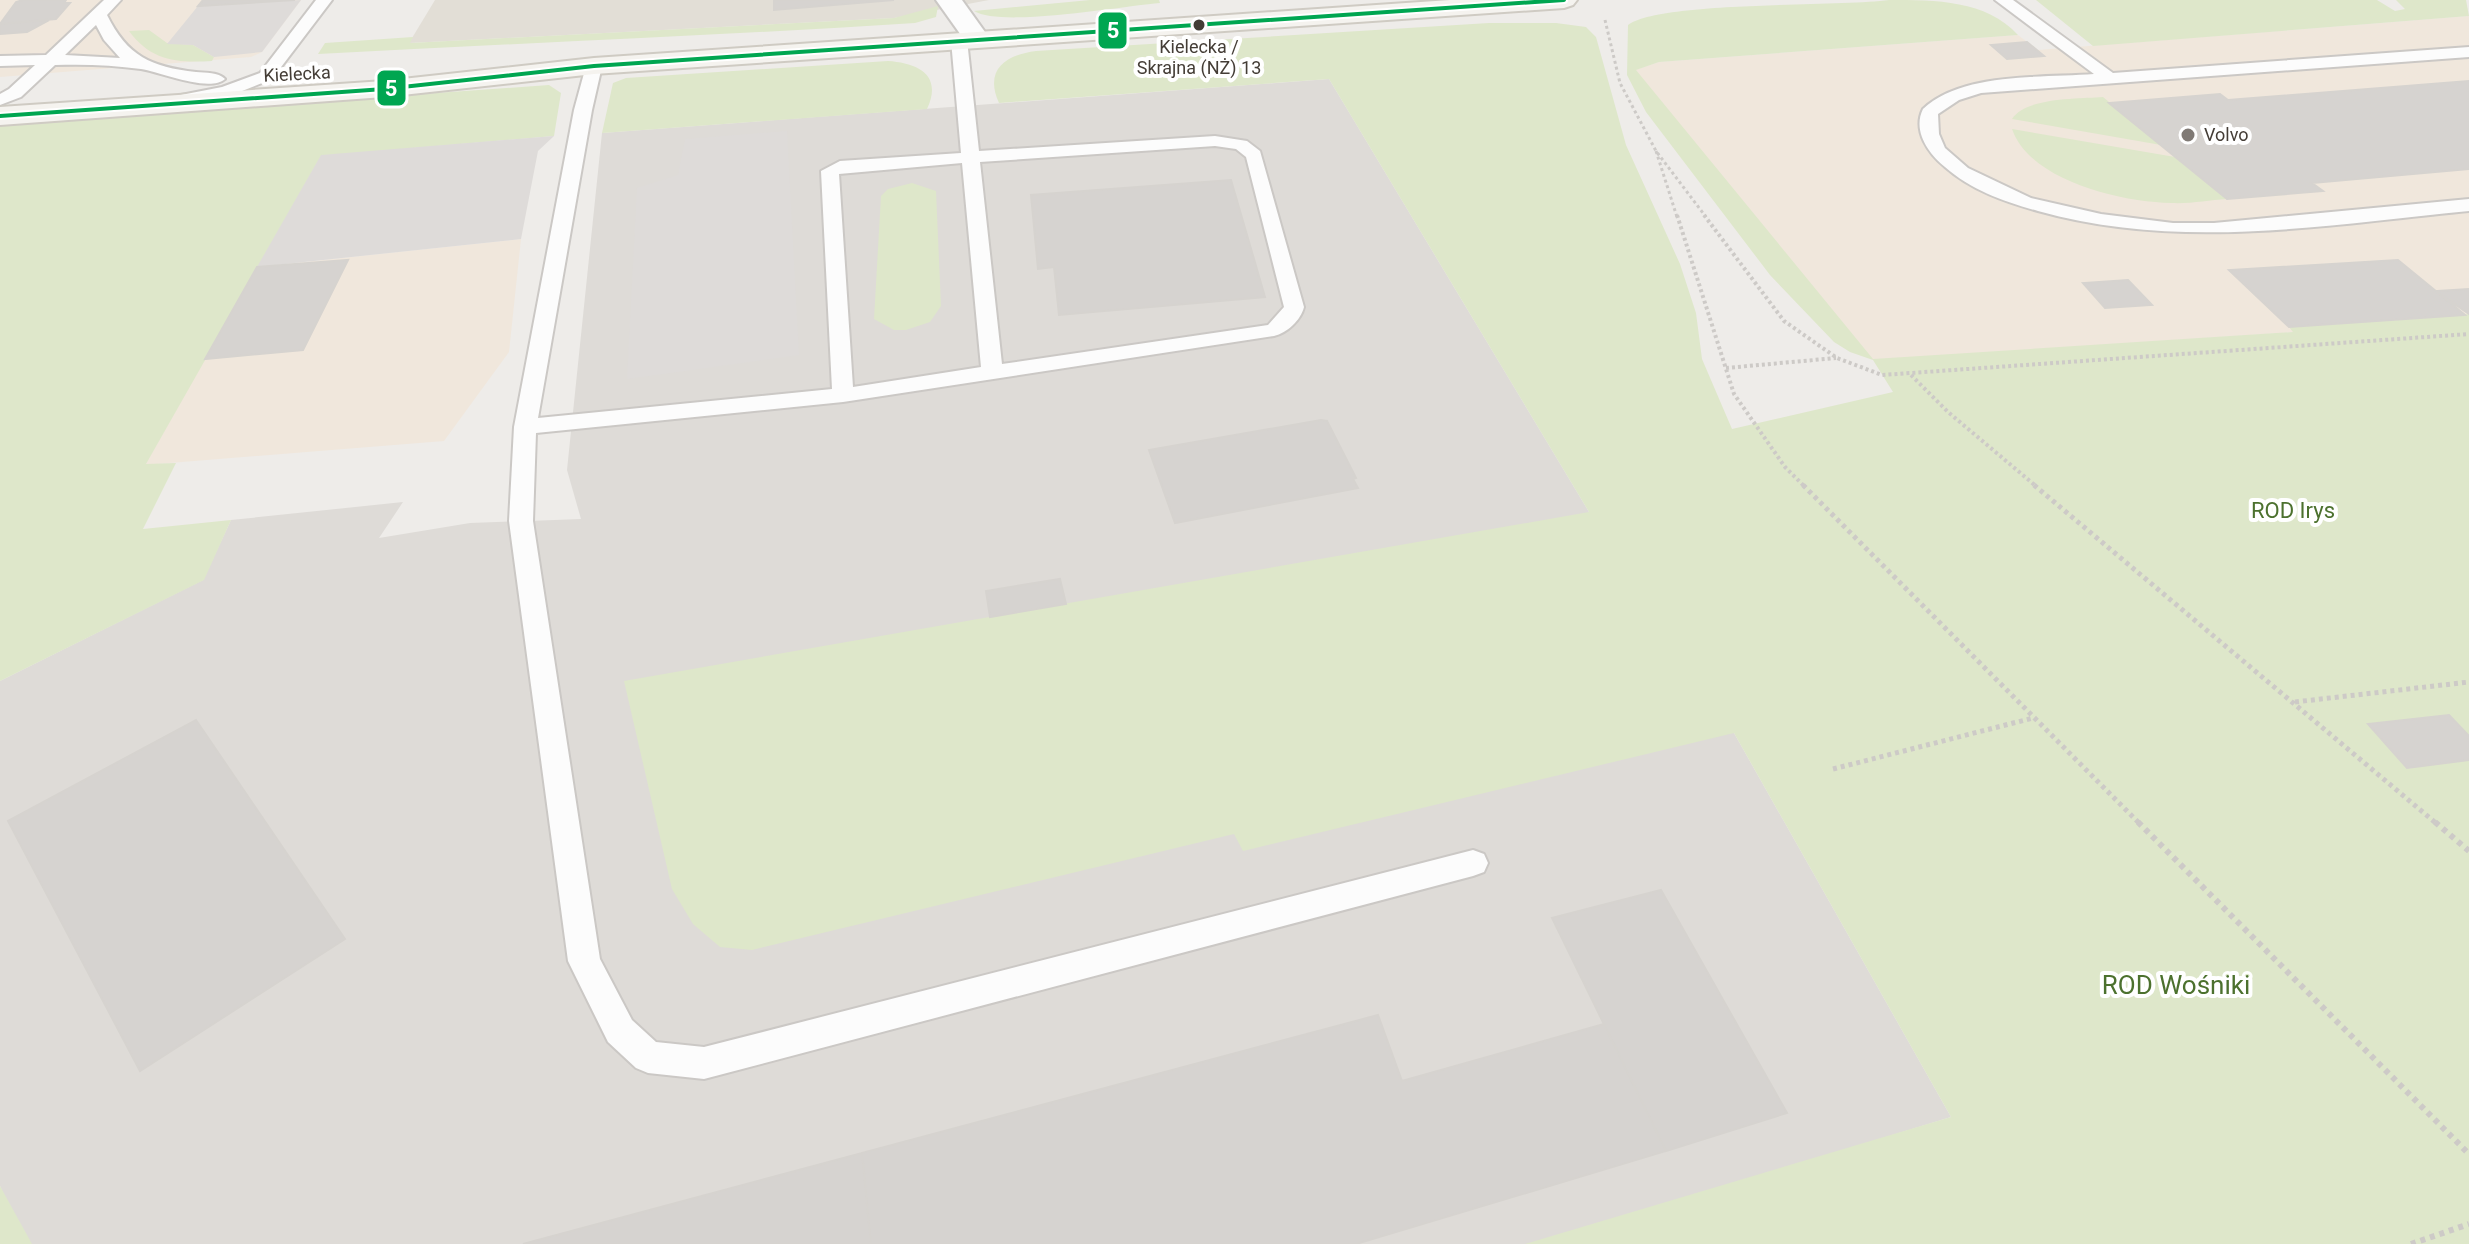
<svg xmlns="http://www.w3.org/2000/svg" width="2469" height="1244" font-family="Roboto,sans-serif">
	<rect width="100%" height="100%" fill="#eeece9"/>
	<path fill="#e2ded6" d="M435,0H989L894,18L409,43Z"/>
	<path fill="#f0e7dc" d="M0,0H301L262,52L251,57L0,77Z
		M2469,16V314L2290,327L2294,332L1873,360L1635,70L1659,62L2018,35L2038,50Z
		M521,239L509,352L444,441L145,465L257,267Z"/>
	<path fill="#dedbd7" d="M1329,79L1589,512L1734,733L1951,1117L1539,1244H0V1204L6,1200L0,1186V681L203,580L231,520L403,502L379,538L470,523L581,519L567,470L602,133Z"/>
	<path fill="#dee7ca" d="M1090,0H1165H1159L1160,3C1123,6 1001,28 974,11Z
		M1889,0C1936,0 1986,0 2018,35L1659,62L1636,70L1873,359L2293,332L2289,327L2469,314V1244H1525L1951,1117L1734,733L1243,851L1234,834L752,950L720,947L693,924L672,889L624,681L1589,512L1329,79L999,103C984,70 1005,55 1036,51L1489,23H1556L1586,27L1596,37L1626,145L1680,264L1696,313L1702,359L1732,429L1893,392L1873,360L1850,352L1834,342L1770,275L1646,112L1627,75L1628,25C1661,1 1837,7 1889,0Z
		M2036,0H2377L2395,11L2405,9L2396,0H2466L2469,16L2093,46Z
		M938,6L936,17L915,23C716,36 517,43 318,54L325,43L413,37L410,43L894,18Z
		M149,30L167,43L193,45L214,57L212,61C177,63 151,61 129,31Z
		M888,61C918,63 943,75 927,109L602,133L613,83L626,78Z
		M549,85L561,93L554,136L321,156L146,464L176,463L143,529L231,520L204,580L0,681V124Z
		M2103,97L2161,145L2012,119C2026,97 2079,99 2103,97Z
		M2012,129L2175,157L2227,199C2209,200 2190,204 2171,203C2121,202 2030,181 2012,129Z
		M912,183L936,191L941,306L930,322L906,330H894L874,319L881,196L888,189Z
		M0,1186L32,1244H0Z"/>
	<path fill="#dedbd9" d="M301,0L262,52L214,57L193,45L167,44L198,6Z
		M787,131L799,355L627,379L637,188L678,175L685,139Z
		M554,136L538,151L521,239L257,267L321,155Z"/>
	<path fill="#d6d3d0" stroke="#d6d3cf" stroke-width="2" d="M23,0H66L64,3H70L56,19L0,24L16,2Z
		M203,0H295L198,6Z
		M774,0H894L774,10Z
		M49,20L27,32L0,34V24Z
		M2027,42L2044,56L2007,59L1991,45Z
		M2469,81V169L2312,183L2323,191L2227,199L2109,103L2220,94L2228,100Z
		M1231,180L1265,297L1059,315L1054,267L1038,269L1031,195Z
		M348,260L303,350L205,359L257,267Z
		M2398,260L2465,315L2289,327L2229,270Z
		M2128,280L2152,305L2105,308L2083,283Z
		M2469,289V314L2436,291Z
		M1321,420L1327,421L1356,478L1353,479L1358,488L1175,523L1149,450Z
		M1060,579L1066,604L990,617L986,591Z
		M2449,715L2469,736V760L2407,768L2368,724Z
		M196,720L345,939L140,1071L8,821Z
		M1661,890L1787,1113L1666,1151L1552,918Z
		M1378,1015L1402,1081L1604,1024L1666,1151L1356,1244H871L862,1153Z
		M862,1153L871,1244H523Z"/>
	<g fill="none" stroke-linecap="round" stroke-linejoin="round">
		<defs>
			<path id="service" d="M104,0H121L107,15C127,56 151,67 196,72C206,73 218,72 225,79C209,93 161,72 141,69C113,65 84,64 55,65L21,97L0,105V94L9,89L35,65L0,66V56L46,55ZM96,25L104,40L120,58L65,55Z
				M316,0H332L272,79L232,95L181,103L179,99L181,95L222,87L260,73Z
				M1995,0H2013L2113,73L2469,47V57L1981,93L1959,100L1938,114L1939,134L1945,148L1968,168L2031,198L2101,214L2173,223H2214L2469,199V211C2325,225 2180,251 2038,211C2005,202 1971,190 1945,167C1929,154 1912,131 1923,109C1962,72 2043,78 2094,74Z
				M959,35L967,40L979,151L1215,136L1247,141L1260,151L1304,307C1301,320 1287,333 1274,336L843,402L536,433L533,521L600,959L632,1020L656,1042L704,1047L1473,850L1484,854L1488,863L1484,872L1473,876L704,1079L648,1073L636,1068L608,1042L568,961L509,521L514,427L574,110L586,66L594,61L602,66L592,110L538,418L832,389L821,171L840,161L961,153L951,40ZM1215,146L1236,149L1246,157L1284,307L1268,325L1002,364L980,162ZM962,163L981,367L853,387L839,174Z"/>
			<path id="minor" d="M936,0H962L990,39L986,45H968Z"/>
			<path id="secondary" d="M1450,0H1577L1573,5L1564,8L594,74L384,97L0,125V107L384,81L594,58Z"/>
		</defs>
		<use href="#service" stroke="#cbc8c5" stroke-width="4"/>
		<use href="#minor" stroke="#cbc8c5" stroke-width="4"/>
		<use href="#secondary" stroke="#cfcbc3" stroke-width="4"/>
		<path stroke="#cdcac7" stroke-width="3" stroke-dasharray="3 3" stroke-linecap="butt" d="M1605,20L1620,83L1656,151L1706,217
			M1656,151L1677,217"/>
		<path stroke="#cdcac7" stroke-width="4" stroke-dasharray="3 3" stroke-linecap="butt" d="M1677,215L1734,394L1785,467L1805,487
			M1704,215L1784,321L1837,358L1882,375L2469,334
			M1726,368L1836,358
			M1911,375L1948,412L2037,487"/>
		<path stroke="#cdcac7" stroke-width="5" stroke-dasharray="4 4" stroke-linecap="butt" d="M1803,485L2140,824
			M2034,485L2437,824
			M2295,702L2469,682
			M1833,769L2033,718"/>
		<path stroke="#cdcac7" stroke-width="6" stroke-dasharray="5 5" stroke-linecap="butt" d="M2138,822L2469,1154
			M2435,822L2469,851
			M2411,1244L2469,1224"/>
		<use href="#service" fill="#fcfcfc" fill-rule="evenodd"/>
		<use href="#minor" fill="#fcfcfc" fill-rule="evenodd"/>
		<use href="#secondary" fill="#f5f3ef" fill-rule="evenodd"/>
		<defs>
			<path id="bus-1" d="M0,116L384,89L594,66L1564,0"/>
		</defs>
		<use href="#bus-1" stroke="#fff" stroke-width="8"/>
		<use href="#bus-1" stroke="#00a651" stroke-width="4"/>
	</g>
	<circle fill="#443d36" stroke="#fff" stroke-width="3" cx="1199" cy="25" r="7"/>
	<circle fill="#807a75" stroke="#fff" stroke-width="3" cx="2188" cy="135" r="8"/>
	<g text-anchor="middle" stroke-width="8" stroke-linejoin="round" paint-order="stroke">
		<g font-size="18" fill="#443d36" stroke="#fff">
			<text x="1199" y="53">Kielecka /<tspan x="1199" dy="21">Skrajna (NŻ) 13</tspan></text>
		</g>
		<g font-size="18" fill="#443d36" stroke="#fff">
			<text transform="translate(297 74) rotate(-3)" y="6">Kielecka</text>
		</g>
		<g font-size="18" fill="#443d36" stroke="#fff" text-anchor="start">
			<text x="2204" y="141">Volvo</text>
		</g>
		<g font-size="22" fill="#4c712e" stroke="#fff">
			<text x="2293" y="518">ROD Irys</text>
		</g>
		<g font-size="26" fill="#4c712e" stroke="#fff">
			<text x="2176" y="994">ROD Wośniki</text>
		</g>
	</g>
	<g stroke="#fff" stroke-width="3">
		<rect x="1097" y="11" width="31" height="39" rx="8" fill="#00a651"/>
		<rect x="376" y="69" width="31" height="38" rx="8" fill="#00a651"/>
	</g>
	<g font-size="22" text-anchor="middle" font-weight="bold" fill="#fff">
		<text x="1113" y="38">5</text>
		<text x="391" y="96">5</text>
	</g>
</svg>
